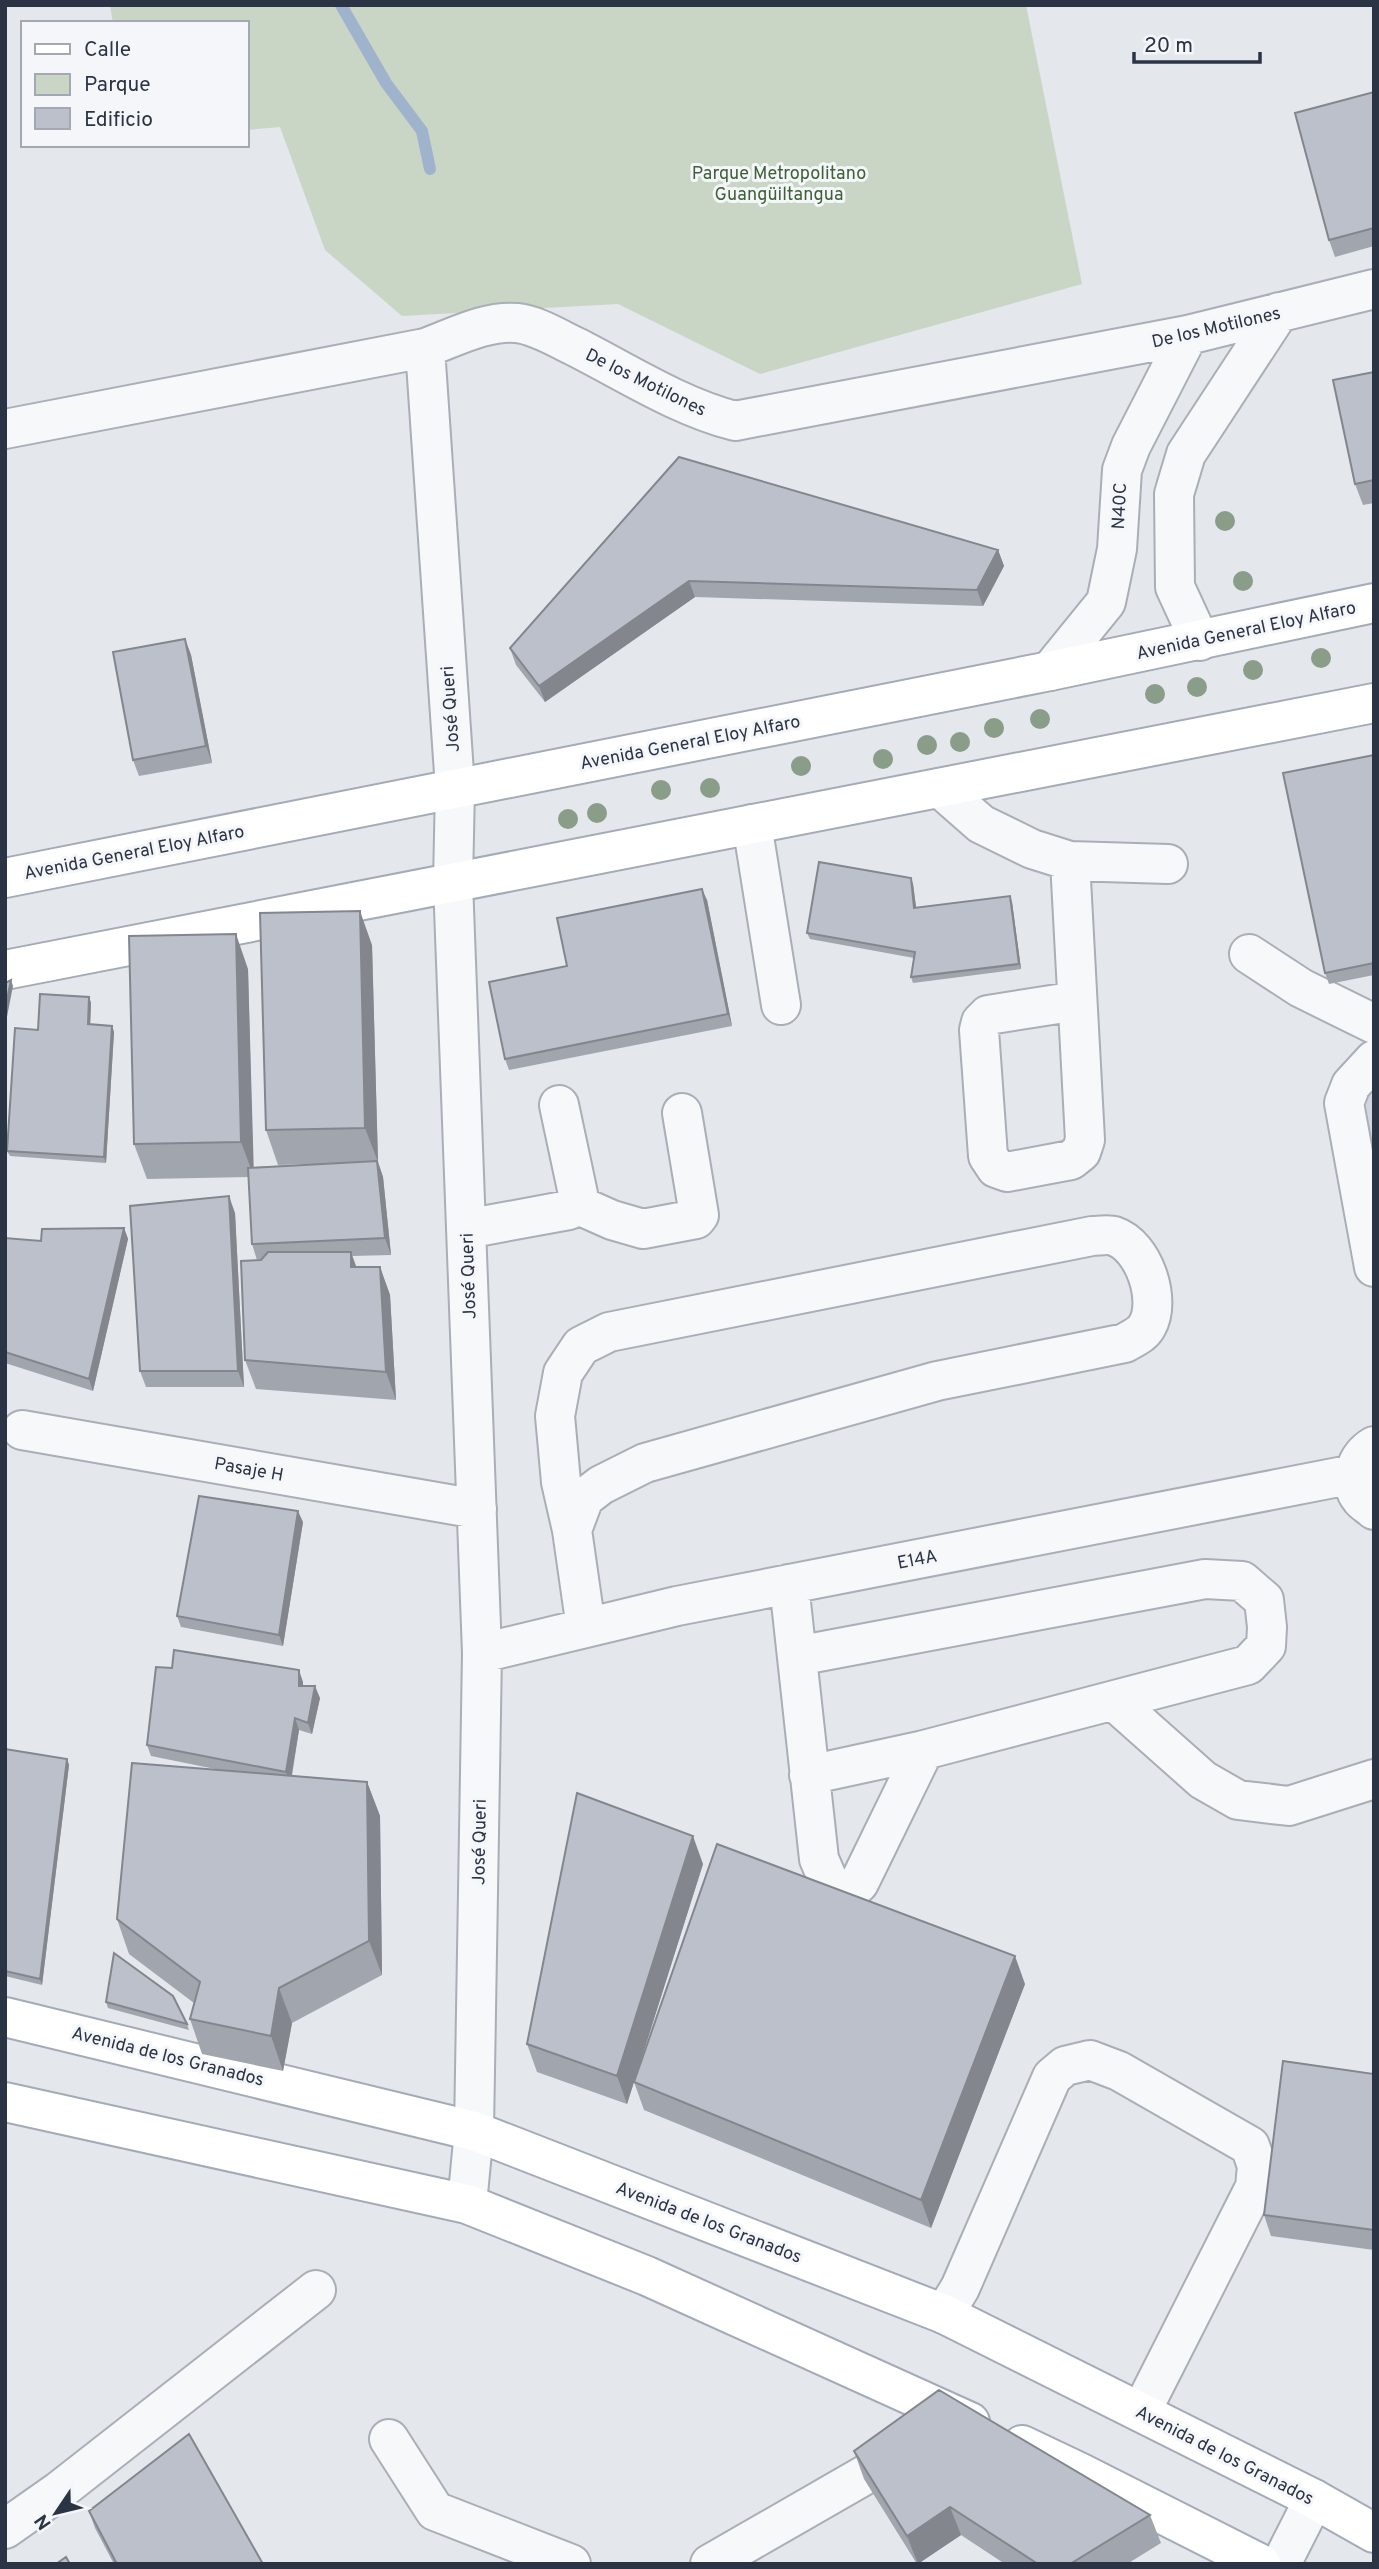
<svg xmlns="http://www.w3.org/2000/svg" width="1379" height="2569" font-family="Overpass,sans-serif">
	<rect width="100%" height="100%" fill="#e4e7ec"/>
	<path fill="#d2d6de" d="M1374,1089V1168L1351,1090Z"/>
	<path fill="#c9d6c5" d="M110,5H1026L1082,284L760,374L618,304L402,316L325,250L280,127L247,130V23H113Z"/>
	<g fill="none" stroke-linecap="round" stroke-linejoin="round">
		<path stroke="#9fb4cc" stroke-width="12" d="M341,5L386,83L422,131L430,169"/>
		<defs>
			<path id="minor" d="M425,348L455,788L453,882L482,1653L474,2131L467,2204
				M5,429L425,348C453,338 486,320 517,323C537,325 559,339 576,347C629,374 678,406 735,421L1188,335L1374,289
				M1200,641L1175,587L1174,494L1186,454L1279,312
				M1050,671L1106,602L1117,549L1122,470L1131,446L1188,335
				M940,788L981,824L1032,849L1070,861L1168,864
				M752,824L781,1005
				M1070,861L1085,1140L1081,1152L1071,1160L1007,1172L996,1168L988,1156L979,1030L981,1022L988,1015L1077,1001
				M1249,954L1301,988L1374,1024
				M1374,1060L1351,1085L1344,1103L1374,1267
				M576,1204L612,1220L643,1229L696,1219L699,1215L682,1113
				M466,1229L569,1210L576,1204L578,1194L559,1105
				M22,1430L477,1509
				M1374,1446C1357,1456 1346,1482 1361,1499C1364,1503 1370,1506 1374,1510
				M572,1530L584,1498L601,1485L645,1463L937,1381L1125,1343C1133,1338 1142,1335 1147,1326C1162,1300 1144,1246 1114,1236C1108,1234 1098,1236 1092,1236L609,1332L581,1346L563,1373L555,1416L561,1482L572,1530L586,1628
				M789,1584L819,1859L829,1882L840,1892L850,1891L859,1883L924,1750L1248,1665L1266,1646L1267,1627L1264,1600L1242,1581L1205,1579L797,1656
				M482,1653L677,1606L1354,1474
				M1114,1701L1203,1780L1238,1800L1289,1806L1374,1779
				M809,1775L924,1750
				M944,2314L960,2288L1052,2077L1065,2066L1090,2060L1119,2071L1250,2146L1257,2166L1255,2187L1141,2412
				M389,2439L435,2511L571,2564
				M5,2529L59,2491L316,2290
				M710,2564L877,2468L904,2444
				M1281,2564L1314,2499"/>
			<path id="major" d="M5,878L1050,671L1374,603
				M5,970L1374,703
				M5,2017L474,2131L944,2314L1314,2499L1374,2533
				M5,2102L467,2204L647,2276L970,2422
				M1022,2445L1081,2473L1261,2564"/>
		</defs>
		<use href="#minor" stroke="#a9aeb7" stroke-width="42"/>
		<use href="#major" stroke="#a3abb8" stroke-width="42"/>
		<use href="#minor" stroke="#f7f8fa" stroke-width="38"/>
		<use href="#major" stroke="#fff" stroke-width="38"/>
	</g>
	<g fill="#899d89">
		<circle cx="1225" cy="521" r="10"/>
		<circle cx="1243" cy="581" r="10"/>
		<circle cx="1321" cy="658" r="10"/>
		<circle cx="1253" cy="670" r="10"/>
		<circle cx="1197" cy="687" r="10"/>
		<circle cx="1155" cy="694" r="10"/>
		<circle cx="1040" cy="719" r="10"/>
		<circle cx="994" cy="728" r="10"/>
		<circle cx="960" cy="742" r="10"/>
		<circle cx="927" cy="745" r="10"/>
		<circle cx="883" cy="759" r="10"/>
		<circle cx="801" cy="766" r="10"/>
		<circle cx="710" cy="788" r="10"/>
		<circle cx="661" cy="790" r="10"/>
		<circle cx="597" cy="813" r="10"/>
		<circle cx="568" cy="819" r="10"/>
	</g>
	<path fill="#a1a5ae" d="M1374,92V246L1335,257L1329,240Z
		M1374,372V503L1363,505L1355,484Z
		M679,457L998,550L1004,566L983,606L695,597L545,702L516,665L510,648Z
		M185,639L191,655L212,763L139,776L133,760Z
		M1374,755V975L1329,984L1325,973Z
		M913,884L916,908L1012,902L1021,969L913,983L911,977L914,958L810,939L807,933Z
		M707,900L732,1026L509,1070L505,1059L567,966Z
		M372,945L378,1162L383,1177L391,1255L352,1256L356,1267H380L390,1295L396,1400L256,1389L245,1360L257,1260L252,1244L249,1177L147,1179L134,1144L248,969L253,1167L311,1164L278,1165L266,1130Z
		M89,997L91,1003L90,1024L112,1026L114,1032L106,1163L10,1156L7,1151L38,1030Z
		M235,1213L244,1387H146L140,1371Z
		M124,1228L128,1239L93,1391L5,1363V1238L41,1241Z
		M303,1522L283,1646L181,1627L177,1616Z
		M303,1682V1686L320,1698L312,1734L299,1730L292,1776L367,1782L380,1816L382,1975L292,2023L283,2071L202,2054L190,2019L194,2003L129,1954L117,1919L220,1770L151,1756L147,1745Z
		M5,1749L67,1759L69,1765L42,1985L5,1976Z
		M703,1864L637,2073L1025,1984L931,2228L644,2110L634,2082L627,2104L537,2072L527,2044Z
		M106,2002L187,2024L189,2030L108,2008Z
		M1374,2074V2250L1271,2236L1264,2215Z
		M854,2451L1150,2515L1161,2543L1127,2564H1005L961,2535L917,2564L864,2479Z
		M89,2511L263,2564H114L95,2528Z"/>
	<path fill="#83868d" d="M998,550L1004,566L983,606L977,590Z
		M689,581L695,597L545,702L539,686Z
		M185,639L191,655L212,763L206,746Z
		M911,878L913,884L917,914L914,908Z
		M702,889L707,900L732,1026L728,1014Z
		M1010,896L1012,902L1021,969L1019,964Z
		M360,911L372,945L378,1162L383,1177L391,1255L385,1238L378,1162L365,1128Z
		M236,934L248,969L254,1177L241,1142Z
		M11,980L13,986L5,1027V1010Z
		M89,997L91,1003L90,1030L88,1024Z
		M112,1026L114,1032L106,1163L104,1157Z
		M229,1196L235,1213L244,1387L238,1371Z
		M124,1228L128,1239L93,1391L89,1379Z
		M351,1252L361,1280L351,1267Z
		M380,1267L390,1295L396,1400L386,1372Z
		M298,1511L303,1522L283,1646L279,1635Z
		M299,1670L303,1682V1697L299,1686Z
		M315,1686L320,1698L312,1734L308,1723Z
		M295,1718L299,1730L290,1784L286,1772Z
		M67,1759L69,1765L42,1985L40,1979Z
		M367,1782L380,1816L382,1975L369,1941Z
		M693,1836L703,1864L627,2104L617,2076Z
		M1015,1956L1025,1984L931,2228L921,2200Z
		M279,1988L292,2023L283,2071L271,2036Z
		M950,2507L961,2535L918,2564L907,2536Z"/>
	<path fill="#bbc0ca" stroke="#83868d" stroke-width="2" d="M1374,92V228L1329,240L1295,113Z
		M1374,372V480L1355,484L1333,380Z
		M679,457L998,550L977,590L689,581L539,686L510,648Z
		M185,639L206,746L133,760L113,652Z
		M1374,755V963L1325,973L1283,773Z
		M819,862L911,878L914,908L1010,896L1019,964L911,977L915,952L807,933Z
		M702,889L728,1014L505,1059L489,982L567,966L557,918Z
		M360,911L365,1128L266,1130L260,913Z
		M236,934L241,1142L134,1144L129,936Z
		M11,980L5,1010V983Z
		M40,994L89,997L88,1024L112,1026L104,1157L7,1151L15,1028L38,1030Z
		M377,1161L385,1238L252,1244L248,1168Z
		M229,1196L238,1371H140L130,1206Z
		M124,1228L89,1379L5,1352V1238L41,1241L42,1229Z
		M268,1252H351V1267H380L386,1372L245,1360L241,1261L261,1260Z
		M199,1496L298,1511L279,1635L177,1616Z
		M174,1650L299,1670V1686H315L308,1723L295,1718L286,1772L147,1745L156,1667L172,1668Z
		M5,1749L67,1759L40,1979L5,1971Z
		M132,1763L367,1782L369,1941L279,1988L271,2036L190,2019L200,1982L117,1919Z
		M577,1793L693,1836L617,2076L527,2044Z
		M717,1844L1015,1956L921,2200L634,2082Z
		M114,1953L173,1996L187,2024L106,2002Z
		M1283,2061L1374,2074V2230L1264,2215Z
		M939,2390L1150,2515L1070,2564H1038L950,2507L907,2536L854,2451Z
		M189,2434L263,2564H117L89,2511Z
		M66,2557L70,2564H56Z"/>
	<g text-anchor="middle" stroke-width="6" stroke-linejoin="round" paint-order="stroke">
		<g font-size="18" fill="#3f6138" stroke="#f4f6f9">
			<text x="779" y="179">Parque Metropolitano<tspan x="779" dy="21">Guangüiltangua</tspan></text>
		</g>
		<g font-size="18" fill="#2b3445" stroke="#f4f6f9">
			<text transform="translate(1216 327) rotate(-13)" y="6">De los Motilones</text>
			<text transform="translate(646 382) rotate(26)" y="6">De los Motilones</text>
			<text transform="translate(1119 506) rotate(-87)" y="6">N40C</text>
			<text transform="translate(1246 630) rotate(-12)" y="6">Avenida General Eloy Alfaro</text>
			<text transform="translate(450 709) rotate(-94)" y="6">José Queri</text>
			<text transform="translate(690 742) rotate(-11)" y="6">Avenida General Eloy Alfaro</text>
			<text transform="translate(134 852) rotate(-11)" y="6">Avenida General Eloy Alfaro</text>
			<text transform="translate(468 1276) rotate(-92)" y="6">José Queri</text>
			<text transform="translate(249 1469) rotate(10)" y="6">Pasaje H</text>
			<text transform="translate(917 1559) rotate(-11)" y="6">E14A</text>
			<text transform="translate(479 1842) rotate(-89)" y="6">José Queri</text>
			<text transform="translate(168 2056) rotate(14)" y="6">Avenida de los Granados</text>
			<text transform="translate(709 2222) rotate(21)" y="6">Avenida de los Granados</text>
			<text transform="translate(1225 2455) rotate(27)" y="6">Avenida de los Granados</text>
		</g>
	</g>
	<rect width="1379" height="2569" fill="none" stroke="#2b3445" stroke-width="14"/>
	<rect x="21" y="21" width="228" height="126" fill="#f4f6f9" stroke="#a4a8b1" stroke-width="2"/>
	<rect x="35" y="44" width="35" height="10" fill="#ffffff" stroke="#a4a8b1" stroke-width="2"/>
	<text x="84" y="56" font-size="21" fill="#2b3445">Calle</text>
	<rect x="35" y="74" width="35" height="21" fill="#c9d6c5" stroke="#a4a8b1" stroke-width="2"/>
	<text x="84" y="91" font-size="21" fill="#2b3445">Parque</text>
	<rect x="35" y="108" width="35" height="21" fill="#bbc0ca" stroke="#a4a8b1" stroke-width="2"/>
	<text x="84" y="126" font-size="21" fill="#2b3445">Edificio</text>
	<g transform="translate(56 2513) rotate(235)" stroke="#f4f6f9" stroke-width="5" paint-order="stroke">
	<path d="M0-5L12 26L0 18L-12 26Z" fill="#2b3445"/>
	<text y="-10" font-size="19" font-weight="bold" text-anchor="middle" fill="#2b3445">N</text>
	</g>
	<path d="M1134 52v10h126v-10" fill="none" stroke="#2b3445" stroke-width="3.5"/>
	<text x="1144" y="52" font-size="21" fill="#2b3445" stroke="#f4f6f9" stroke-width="5" paint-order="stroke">20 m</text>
</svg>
